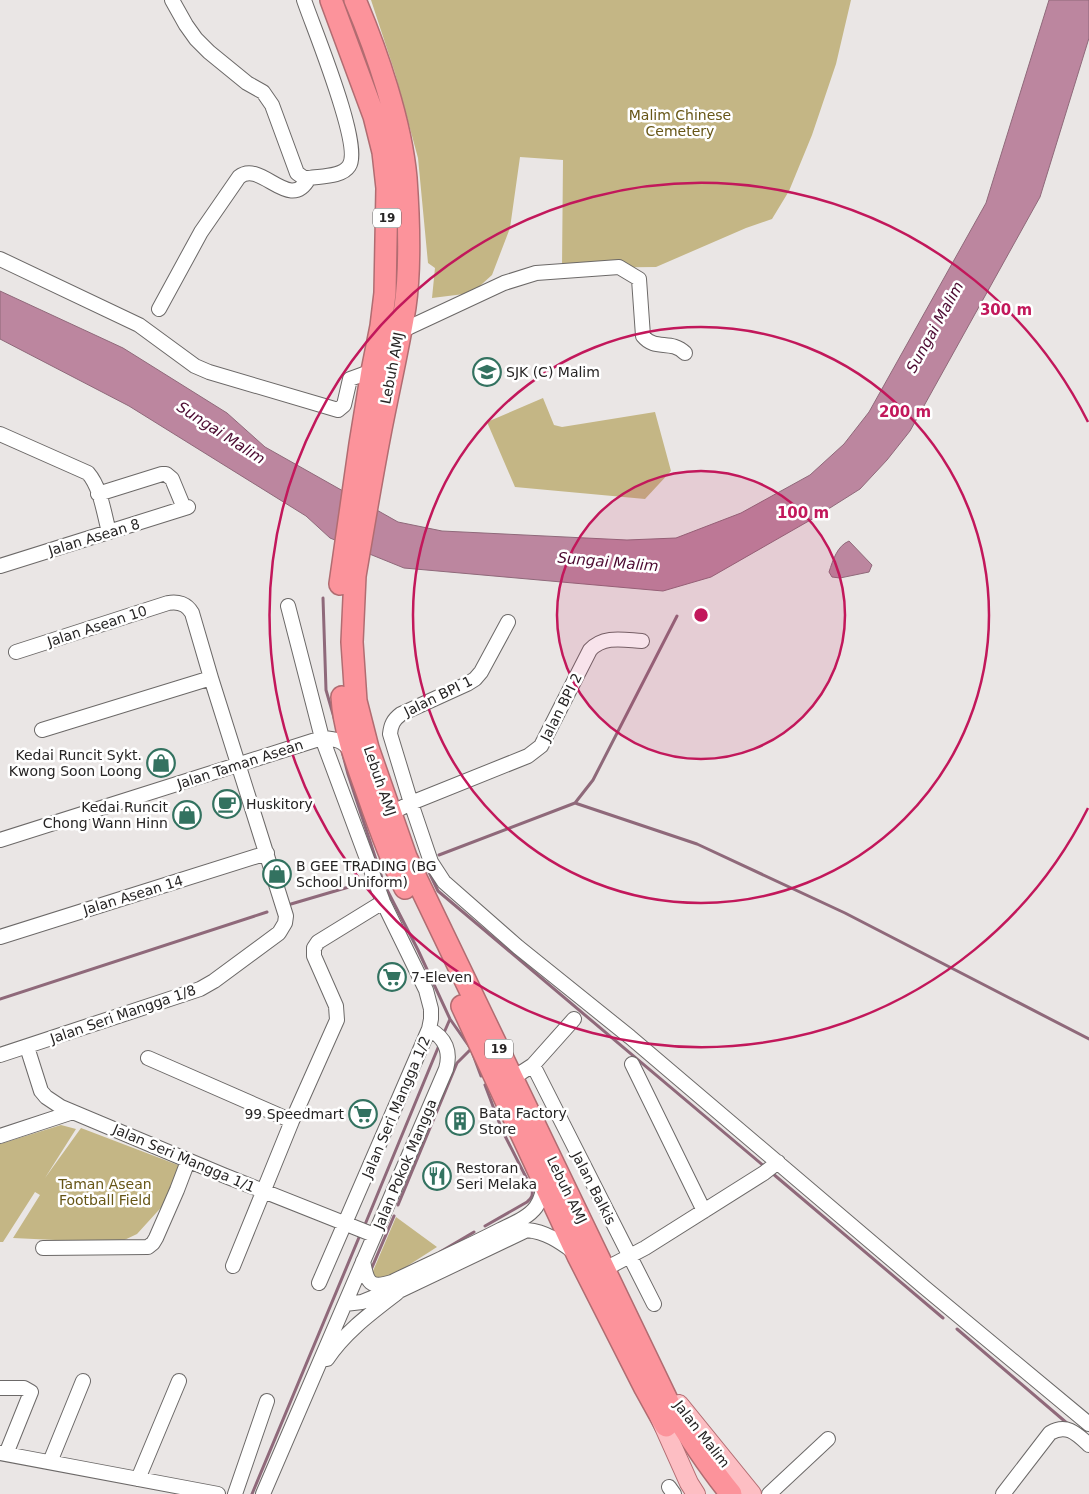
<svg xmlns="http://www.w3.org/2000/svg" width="1089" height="1494" font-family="'DejaVu Sans',sans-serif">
	<rect width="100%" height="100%" fill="#eae6e5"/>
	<path fill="#c4b685" d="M371,0H851L836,64L812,135L789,191L772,219L746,228L656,267L562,268L563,160L520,157L510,228L492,275L472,293L432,298L435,268L428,263L418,158L395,73Z
		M543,398L554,425L562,427L655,412L671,471L645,499L515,487L487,422Z
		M61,1125L76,1129L45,1178L81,1128L178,1165L177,1190L137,1234L118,1243L13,1238L40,1195L35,1192L3,1242H0V1144Z
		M396,1217L437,1247L387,1279L380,1280L373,1276V1271Z"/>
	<path fill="#bc869f" stroke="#8f697a" d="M1049,0H1089V38L1040,197L910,431L887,460L860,489L814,518L711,577L663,591L404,568L330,538L306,516L129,406L0,339V291L123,348L227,413L265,447L398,522L442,531L627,540L676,538L741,513L810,475L844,444L869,412L986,203Z
		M849,541L872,565L869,572L840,578L832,577L829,572C833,560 837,546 849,541Z"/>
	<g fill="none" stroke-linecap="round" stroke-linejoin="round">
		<path stroke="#8f697a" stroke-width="3" d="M323,598L326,690L335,721
			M342,751L348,774L384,884L418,950L450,1019L471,1049L481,1076
			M575,803L697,844L845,913L1089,1039
			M439,855L575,803L593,780L677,616
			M428,870L438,891L765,1167
			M291,904L359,884
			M0,999L267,912
			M443,1035L450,1019
			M485,1085L502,1130L532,1189C533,1195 532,1198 527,1202L485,1226
			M772,1173L943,1318
			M398,1205L457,1063L471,1049
			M364,1227L440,1043
			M440,1252L474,1232
			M370,1272L394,1216
			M957,1329L1068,1424
			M252,1494L360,1235"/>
		<defs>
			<path id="minor" d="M172,0L186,25L196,39L209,52L247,83L263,92L272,105L297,173L304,178H309
				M0,259L139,325L195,366L209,372L338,410L344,405L350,379L372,371
				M159,309L201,232L239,177C261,159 290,214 309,178C321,176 342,177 349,166C363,146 313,27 304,0
				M399,332L504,283L536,273L619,267L639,279L643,336C655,351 671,339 685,353
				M0,434L88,473C101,488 104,514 109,532
				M98,494L162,474H166L172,479L184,508
				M0,566L188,507
				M288,606L322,738L383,902L426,990L431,1009V1019L429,1029L319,1283
				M508,622L481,672L475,679L467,684L401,714C393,720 391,725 390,734L411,803L431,862L444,882L518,947L630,1037L924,1287L1089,1424
				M42,730L211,678
				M391,813L411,803L528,756L541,746L590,650C604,635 624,640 642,641
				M0,840L322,738C335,739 344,740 351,752
				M0,937L267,853
				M27,1047L41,1091L46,1097L61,1107L223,1175L374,1235
				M0,1055L200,989L214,981L279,933L285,923L286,916L211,678L192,613C187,604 178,601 168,603L16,652
				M148,1058L292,1121
				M632,1064L704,1211
				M533,1065L574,1019
				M513,1078L533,1065L654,1304
				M0,1136L73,1112
				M43,1248L148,1247L153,1243L156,1238L177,1190L188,1161
				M363,1261C367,1283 370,1289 392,1282
				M233,1266L292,1121L337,1020L336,1006L314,956V948L318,942L383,902
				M605,1269L645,1248L764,1173L778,1162
				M384,1293L385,1287L394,1281C429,1264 465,1248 500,1230C512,1224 528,1218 536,1207C541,1200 544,1190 542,1182
				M345,1304L362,1302L384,1293L390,1294L399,1291L527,1230C546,1232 559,1241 574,1252
				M327,1359C345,1332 371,1313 397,1293
				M0,1388H24L31,1392L6,1454
				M0,1453L218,1494
				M50,1462L83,1381
				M138,1479L179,1381
				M669,1487L674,1494
				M235,1494L267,1401
				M263,1494L446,1069C451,1052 446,1038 429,1029
				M769,1494L828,1439
				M1003,1494L1050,1433C1067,1423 1077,1434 1089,1445"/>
			<path id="major" d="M679,1404L752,1494
				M659,1416L689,1483L696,1494"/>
			<path id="highway" d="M331,0L374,116L383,152L387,188L385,293L381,326L372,371L360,444L340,584
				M355,0C377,52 401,122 406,178C409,220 411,266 405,307C398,350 388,392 380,434C371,481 363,529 355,576L352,642L356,701L368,748L406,857L669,1404C688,1435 708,1466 731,1494
				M342,697C344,731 357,764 368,795C379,827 390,858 405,888
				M462,1006L578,1256L645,1388L666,1426"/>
		</defs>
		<use href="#minor" stroke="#6c6968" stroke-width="16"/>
		<use href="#major" stroke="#b16c71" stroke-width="20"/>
		<use href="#highway" stroke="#b16c71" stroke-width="24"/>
		<use href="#minor" stroke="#fff" stroke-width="14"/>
		<use href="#major" stroke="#fdbec3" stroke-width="18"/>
		<use href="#highway" stroke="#fc939b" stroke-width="21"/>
	</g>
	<circle cx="701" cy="615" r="144" fill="#c2185b" fill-opacity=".12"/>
	<g fill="none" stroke="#c2185b" stroke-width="2.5">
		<circle cx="701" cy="615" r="144"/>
		<circle cx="701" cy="615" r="288"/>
		<path d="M1088 808A432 432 0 1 1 1088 422"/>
	</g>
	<defs>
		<symbol id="school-ring" viewBox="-11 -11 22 22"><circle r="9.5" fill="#fff" stroke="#337260" stroke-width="1.5"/><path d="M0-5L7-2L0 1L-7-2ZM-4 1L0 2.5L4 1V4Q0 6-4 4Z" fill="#337260"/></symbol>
		<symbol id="shop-ring" viewBox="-11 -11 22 22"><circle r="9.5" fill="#fff" stroke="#337260" stroke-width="1.5"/><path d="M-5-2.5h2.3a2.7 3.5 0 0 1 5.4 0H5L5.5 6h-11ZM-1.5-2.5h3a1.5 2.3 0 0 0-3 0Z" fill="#337260"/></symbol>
		<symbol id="cafe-ring" viewBox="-11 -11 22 22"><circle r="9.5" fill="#fff" stroke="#337260" stroke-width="1.5"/><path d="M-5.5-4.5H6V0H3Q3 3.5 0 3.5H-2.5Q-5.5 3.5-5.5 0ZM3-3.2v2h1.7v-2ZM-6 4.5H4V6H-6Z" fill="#337260"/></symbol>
		<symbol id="supermarket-ring" viewBox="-11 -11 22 22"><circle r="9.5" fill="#fff" stroke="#337260" stroke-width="1.5"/><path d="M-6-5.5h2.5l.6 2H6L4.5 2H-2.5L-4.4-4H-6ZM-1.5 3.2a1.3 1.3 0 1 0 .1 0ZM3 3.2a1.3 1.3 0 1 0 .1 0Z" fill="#337260"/></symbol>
		<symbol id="building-ring" viewBox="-11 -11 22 22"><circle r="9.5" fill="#fff" stroke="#337260" stroke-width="1.5"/><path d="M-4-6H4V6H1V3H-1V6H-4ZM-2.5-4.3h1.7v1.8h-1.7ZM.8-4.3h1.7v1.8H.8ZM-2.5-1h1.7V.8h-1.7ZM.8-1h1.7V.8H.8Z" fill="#337260"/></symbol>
		<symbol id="restaurant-ring" viewBox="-11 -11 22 22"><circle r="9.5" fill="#fff" stroke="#337260" stroke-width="1.5"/><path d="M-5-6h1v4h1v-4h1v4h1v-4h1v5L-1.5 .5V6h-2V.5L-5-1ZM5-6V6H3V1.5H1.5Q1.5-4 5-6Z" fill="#337260"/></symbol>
	</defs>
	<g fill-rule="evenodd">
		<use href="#school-ring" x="471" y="356" width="32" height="32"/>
		<use href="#shop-ring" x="145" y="747" width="32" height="32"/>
		<use href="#cafe-ring" x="211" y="788" width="32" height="32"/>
		<use href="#shop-ring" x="171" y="799" width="32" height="32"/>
		<use href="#shop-ring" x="261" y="858" width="32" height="32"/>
		<use href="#supermarket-ring" x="376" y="961" width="32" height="32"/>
		<use href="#supermarket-ring" x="347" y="1098" width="32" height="32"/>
		<use href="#building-ring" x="444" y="1105" width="32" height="32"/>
		<use href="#restaurant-ring" x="421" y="1160" width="32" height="32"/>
	</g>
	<g text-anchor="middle" stroke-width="5" stroke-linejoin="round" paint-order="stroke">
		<g fill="#fff" stroke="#676666" stroke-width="1">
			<rect x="373" y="208.5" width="28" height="19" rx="4"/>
			<rect x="485" y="1039.5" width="28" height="19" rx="4"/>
		</g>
		<g font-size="12" font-weight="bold" fill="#262424">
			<text x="387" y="222">19</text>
			<text x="499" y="1053">19</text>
		</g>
		<g font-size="14" fill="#665515" stroke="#fff">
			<text x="680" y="120">Malim Chinese<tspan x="680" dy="16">Cemetery</tspan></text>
			<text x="105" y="1189">Taman Asean<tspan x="105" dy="16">Football Field</tspan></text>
		</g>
		<g font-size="14" fill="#262424" stroke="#fff">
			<text transform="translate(392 368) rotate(-79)" y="5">Lebuh AMJ</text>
			<text transform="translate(94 537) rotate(-17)" y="5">Jalan Asean 8</text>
			<text transform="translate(97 626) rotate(-18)" y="5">Jalan Asean 10</text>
			<text transform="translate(438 696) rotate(-26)" y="5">Jalan BPI 1</text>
			<text transform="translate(561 707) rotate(-63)" y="5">Jalan BPI 2</text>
			<text transform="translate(240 764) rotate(-18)" y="5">Jalan Taman Asean</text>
			<text transform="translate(380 781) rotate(71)" y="5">Lebuh AMJ</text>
			<text transform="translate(133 895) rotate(-17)" y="5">Jalan Asean 14</text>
			<text transform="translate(123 1014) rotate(-19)" y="5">Jalan Seri Mangga 1/8</text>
			<text transform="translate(396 1107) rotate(-67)" y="5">Jalan Seri Mangga 1/2</text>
			<text transform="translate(184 1158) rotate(23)" y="5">Jalan Seri Mangga 1/1</text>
			<text transform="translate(405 1164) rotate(-67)" y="5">Jalan Pokok Mangga</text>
			<text transform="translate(594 1188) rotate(63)" y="5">Jalan Balkis</text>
			<text transform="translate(567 1190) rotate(64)" y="5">Lebuh AMJ</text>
			<text transform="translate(702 1434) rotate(52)" y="5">Jalan Malim</text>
		</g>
		<g font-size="14" fill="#262424" stroke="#fff" text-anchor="start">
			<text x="506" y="377">SJK (C) Malim</text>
			<text x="142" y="760" text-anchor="end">Kedai Runcit Sykt.<tspan x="142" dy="16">Kwong Soon Loong</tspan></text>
			<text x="246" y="809">Huskitory</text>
			<text x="168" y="812" text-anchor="end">Kedai Runcit<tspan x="168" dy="16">Chong Wann Hinn</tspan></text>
			<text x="296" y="871">B GEE TRADING (BG<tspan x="296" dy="16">School Uniform)</tspan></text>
			<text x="411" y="982">7-Eleven</text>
			<text x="479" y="1118">Bata Factory<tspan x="479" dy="16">Store</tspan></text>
			<text x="344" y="1119" text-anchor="end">99 Speedmart</text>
			<text x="456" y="1173">Restoran<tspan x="456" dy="16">Seri Melaka</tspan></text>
		</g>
		<g font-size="15" font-style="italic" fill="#4c0a31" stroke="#fff">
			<text transform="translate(935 327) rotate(-61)" y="5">Sungai Malim</text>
			<text transform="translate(221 433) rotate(33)" y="5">Sungai Malim</text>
			<text transform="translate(608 562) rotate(5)" y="5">Sungai Malim</text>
		</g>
	</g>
	<circle cx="701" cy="615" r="8" fill="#c2185b" stroke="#fff" stroke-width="2.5"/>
	<g font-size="15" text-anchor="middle" font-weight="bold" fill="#c2185b" stroke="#fff" stroke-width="5" stroke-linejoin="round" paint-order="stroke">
		<text x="1006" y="315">300 m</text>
		<text x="905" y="417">200 m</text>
		<text x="803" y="518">100 m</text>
	</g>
</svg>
